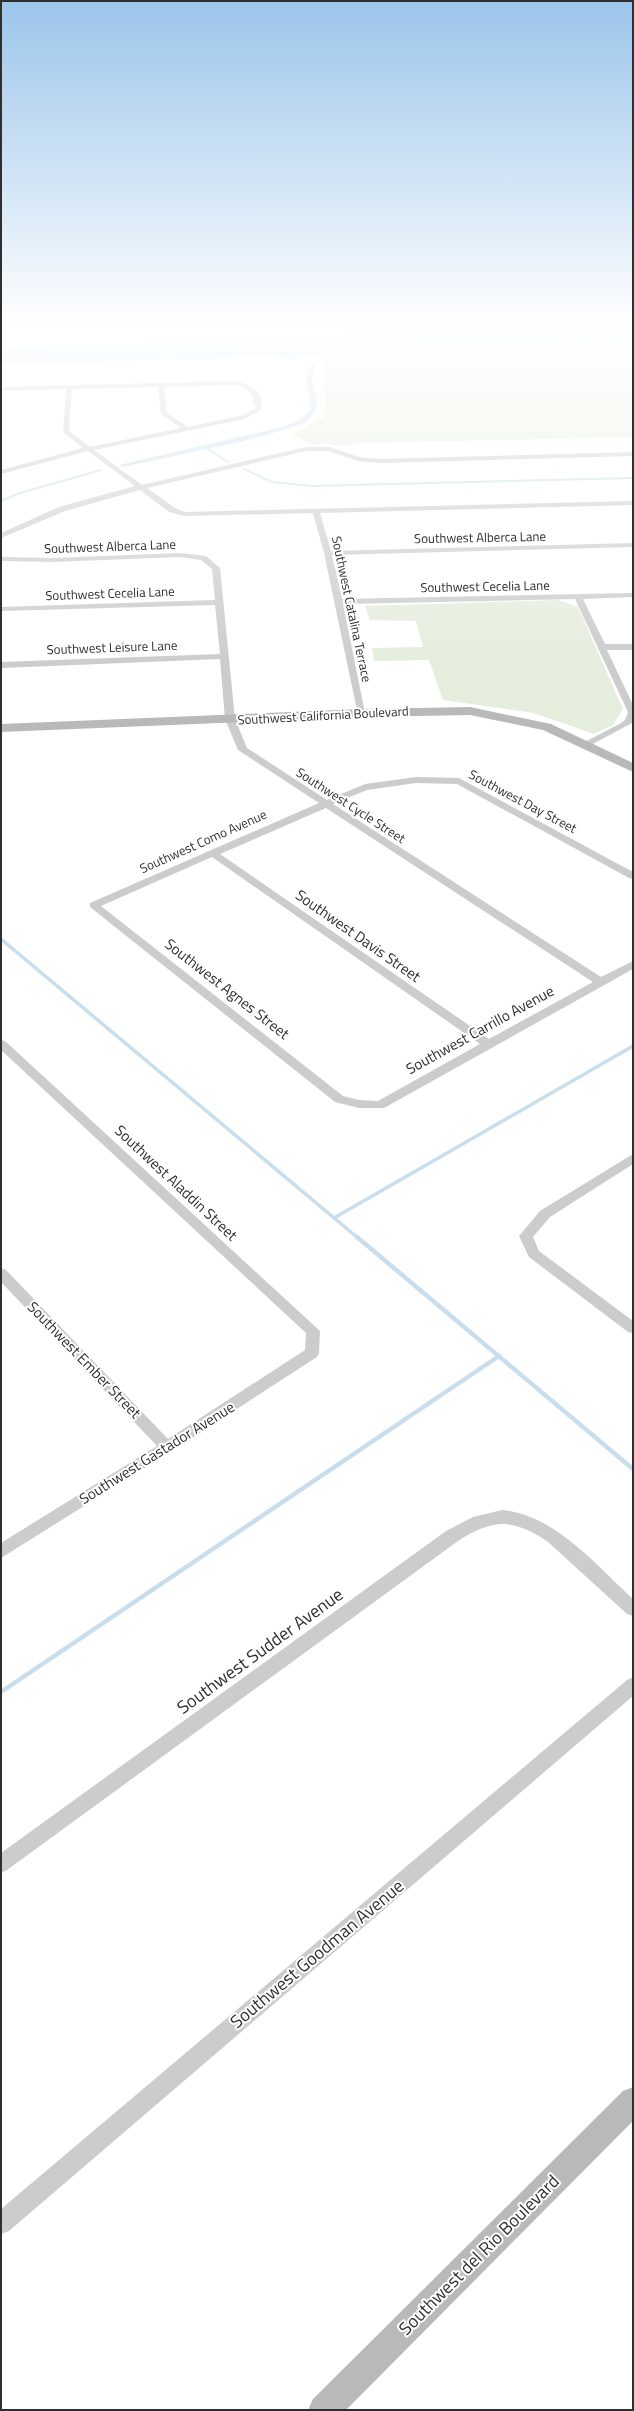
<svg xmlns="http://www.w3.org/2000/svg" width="634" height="2411" font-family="'Titillium Web',sans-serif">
	<rect width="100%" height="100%" fill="#fff"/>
	<path fill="#e5eddd" d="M539,342L633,343V437L363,443L337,446L323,443L313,445L292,435L325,416V360L323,354L403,346Z
		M558,600L578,607L623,709L613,725L594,734L534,713L443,700L429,660L374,661L372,648L423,647L416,621L370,620L365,606Z"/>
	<path fill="#c9deed" d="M393,330H633V343C521,341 409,345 298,357L297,359L270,357L1,364V347L297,339Z"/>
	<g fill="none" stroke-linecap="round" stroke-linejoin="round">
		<path stroke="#c9deed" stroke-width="2" d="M205,447L228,462
			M244,469L272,482L312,486L633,478
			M1,501L20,493L101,470"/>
		<path stroke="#c9deed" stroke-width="3.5" d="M1,939L358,1238
			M334,1218L633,1046"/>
		<path stroke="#c9deed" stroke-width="4.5" d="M357,1237L633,1469
			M1,1692L499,1356"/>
		<path fill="#c9deed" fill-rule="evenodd" d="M311,364L316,365C302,390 335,402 303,424L253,439L123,467L119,465L278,428L298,421L310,410C313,393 300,380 311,364Z"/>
		<path fill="#ccc" fill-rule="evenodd" d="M234,381C250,383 265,392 261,410L245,419L94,450L142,485L306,447H329L359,457L380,459L633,452V456L380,463L358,461L328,451H306L147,488L175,508L185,512L633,501V505L320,513L331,551L633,543V547L332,555L342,599L633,593V597L583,599L605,644H633V650H607L633,705L632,723L589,746L581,744L621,723L625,720L628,712L575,599L343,604L365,713L358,715L324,553L313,513L185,516L169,512L140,490L65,511L1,538V533L59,507L135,486L88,451L1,474V470L83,448L63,432L66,389L1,391V387ZM234,385C250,387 252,394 256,408L243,415L188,427L167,413L164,387ZM158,387L161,414L181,428L90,447L69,431L72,389Z
			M180,553L206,556L220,568L235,719L247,748L327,800L365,784L416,777L459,778L633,872V879L629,878L457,784L416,783L367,790L333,804L601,977L633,961V969L384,1108H359L335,1102L90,907V903L319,803L238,750L225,719L220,659L1,668V662L220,654L215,605L1,611V607L215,600L212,569L201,560L180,557L53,562L1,561V557L53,558ZM326,808L593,982L489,1039L220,854ZM212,857L480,1044L378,1101L359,1100L343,1096L101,906Z
			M1,1040L5,1041L320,1331L319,1353L317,1357L172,1451L1,1558V1543L157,1446L1,1282V1268L6,1270L168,1439L305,1350L306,1333L1,1050Z
			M633,1154V1164L550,1217L533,1237L539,1251L633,1321V1333L628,1332L529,1257L519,1236L540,1211Z
			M502,1510C555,1515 596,1565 633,1599V1616L627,1614L547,1541C512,1518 493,1519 458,1541L7,1870L1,1873V1853L446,1531L473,1517Z
			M633,1677V1696L9,2231L1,2234V2209L627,1680Z"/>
		<path fill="#b9b9b9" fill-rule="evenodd" d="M470,707L551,724L633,763V772L543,730L470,715L361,717L1,732V724L361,709Z
			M633,2087V2121L346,2410H308L313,2399L623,2091Z"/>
	</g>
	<linearGradient id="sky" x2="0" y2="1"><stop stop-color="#9bc5ea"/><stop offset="0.49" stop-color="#fff"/><stop offset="1" stop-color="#fff" stop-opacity="0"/></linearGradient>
	<rect width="634" height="668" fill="url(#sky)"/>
	<g text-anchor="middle" stroke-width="4" stroke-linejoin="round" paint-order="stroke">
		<g font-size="13" fill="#2f2f2f" stroke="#fff">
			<text transform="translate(480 537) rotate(-1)" y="5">Southwest Alberca Lane</text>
			<text transform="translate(110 546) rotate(-2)" y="5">Southwest Alberca Lane</text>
			<text transform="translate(485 586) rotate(-1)" y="5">Southwest Cecelia Lane</text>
			<text transform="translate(110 593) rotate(-2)" y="5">Southwest Cecelia Lane</text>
			<text transform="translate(352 609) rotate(78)" y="5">Southwest Catalina Terrace</text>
			<text transform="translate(112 647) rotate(-2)" y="5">Southwest Leisure Lane</text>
			<text transform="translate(323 715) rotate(-3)" y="5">Southwest California Boulevard</text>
			<text transform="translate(523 801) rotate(28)" y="5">Southwest Day Street</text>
			<text transform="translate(351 805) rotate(33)" y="5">Southwest Cycle Street</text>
			<text transform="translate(203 841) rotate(-24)" y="5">Southwest Como Avenue</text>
		</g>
		<g font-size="15" fill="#2f2f2f" stroke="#fff">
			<text transform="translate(358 936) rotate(35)" y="5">Southwest Davis Street</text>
			<text transform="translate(227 989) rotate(38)" y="5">Southwest Agnes Street</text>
			<text transform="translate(480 1030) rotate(-29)" y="5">Southwest Carrillo Avenue</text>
			<text transform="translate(176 1183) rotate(43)" y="5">Southwest Aladdin Street</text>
			<text transform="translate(84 1360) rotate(46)" y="5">Southwest Ember Street</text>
			<text transform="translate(157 1453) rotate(-32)" y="5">Southwest Gastador Avenue</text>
		</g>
		<g font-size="18" fill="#2f2f2f" stroke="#fff">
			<text transform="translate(260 1651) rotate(-36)" y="6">Southwest Sudder Avenue</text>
			<text transform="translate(317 1954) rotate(-40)" y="6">Southwest Goodman Avenue</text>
			<text transform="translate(479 2255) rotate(-45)" y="6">Southwest del Rio Boulevard</text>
		</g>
	</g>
	<rect width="634" height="2411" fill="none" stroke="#2f2f2f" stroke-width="4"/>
</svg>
